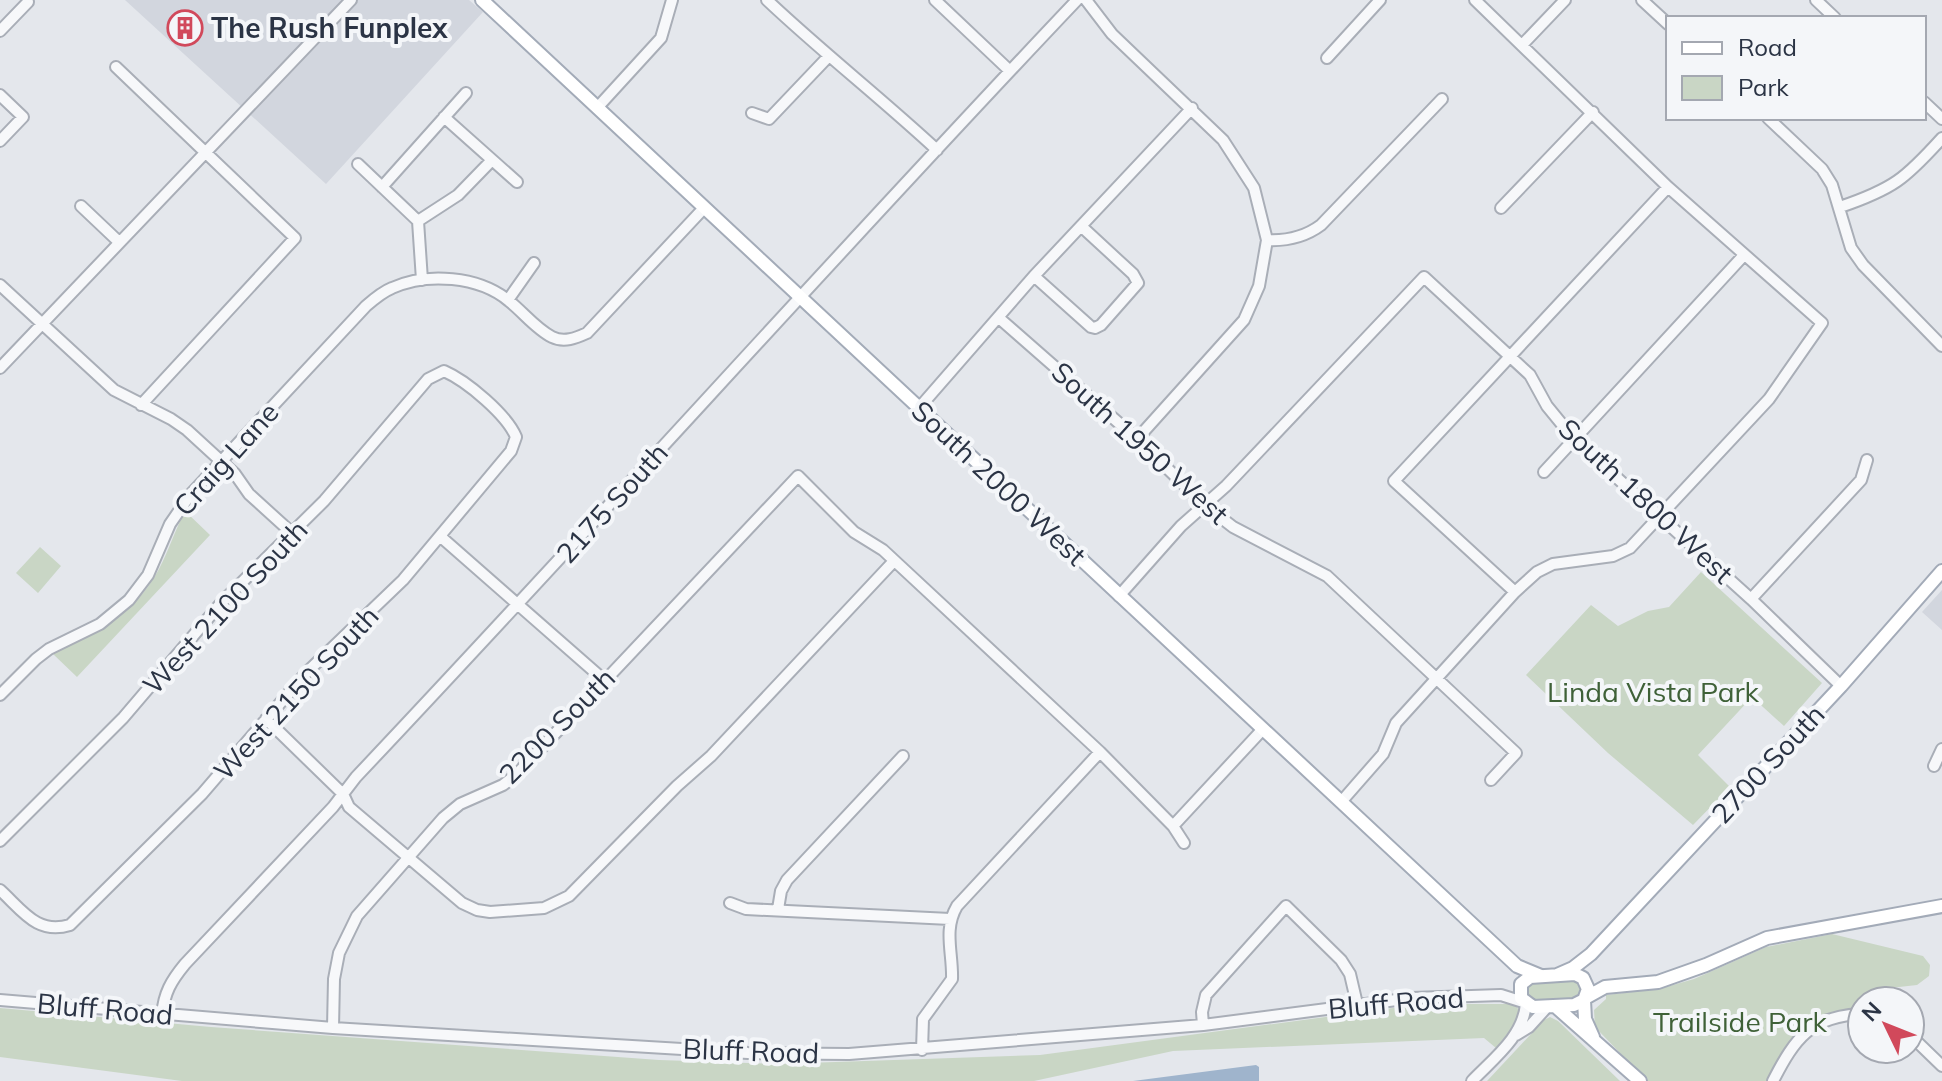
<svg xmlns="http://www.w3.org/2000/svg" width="1942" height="1081" font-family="Mulish,sans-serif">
	<rect width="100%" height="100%" fill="#e4e7ec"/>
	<path fill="#d2d6de" d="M125,0H469L483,12L326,184Z
		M1942,590V630L1922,612Z"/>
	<path fill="#c9d6c5" d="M185,511L210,535L77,677L53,654C97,627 132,619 159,569C169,550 175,530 185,511Z
		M40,547L61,566L38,593L16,573Z
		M1701,572L1822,683L1784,726L1752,697L1698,755L1730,787L1693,825L1608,753L1526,675L1591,605L1618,626L1648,611L1669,607Z
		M1832,934L1923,956L1930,965L1929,976L1917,985L1890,988L1893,1001H1862V1014L1807,1030L1773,1081H1647L1595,1027L1594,1010L1606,999V995L1659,989L1694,979L1766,947Z
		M1573,979L1579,981L1583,992L1577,999L1535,1002L1526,994L1527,986L1532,982Z
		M1459,1004H1509L1515,1005L1520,1011L1519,1020L1496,1048L1484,1038L1173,1051L1034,1081H182L0,1057V1008L211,1027L659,1060L777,1064L1040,1055L1393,1008Z
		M1550,1017L1558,1021L1620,1081H1487L1544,1020Z"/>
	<path fill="#9fb4cc" d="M1256,1065L1259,1067V1081H1133Z"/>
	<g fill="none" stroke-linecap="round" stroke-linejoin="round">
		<defs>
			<path id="minor" d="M767,0C822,52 881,98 937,150
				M935,0L1010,71
				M1086,0L1112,34L1223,140L1254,188L1267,240L1259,286L1244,320L1137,439
				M1642,0L1668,24
				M1816,0L1835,18
				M0,31L28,2
				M1522,45L1565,0
				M1327,58L1380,0
				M116,67L295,238L141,405
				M0,95L23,117L0,141
				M1924,102L1942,119
				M597,108L661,38L672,0
				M752,113L769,119L828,57
				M444,117L517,182
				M1768,118L1822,169L1832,185L1851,248L1863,265L1942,346
				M358,164L418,221
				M382,187L466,93
				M81,206L119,242
				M1840,207C1893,189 1905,179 1942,138
				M1501,208L1593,112
				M418,221L458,195L492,160
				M418,221L422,280
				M1267,240C1287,241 1305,237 1321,225L1442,99
				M1034,276L1091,327L1095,328L1101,325L1138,283L1133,274L1081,226
				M0,285L114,390L171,419L187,430L235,474L249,494L292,533
				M508,300L534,263
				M999,318L1137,439L1206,506L1233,527L1327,576L1516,753L1491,780
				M0,368L351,0
				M919,408L1034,276L1192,108
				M1544,472L1744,255
				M441,537L604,680
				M1515,592L1394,481L1668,187
				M1119,596L1181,526L1226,486L1424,277L1530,375L1547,406L1574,439L1751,599L1841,686
				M1751,599L1861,480L1867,460
				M0,695L36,659L49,649L100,624L129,600L148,575L170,524L190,495L366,306C374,299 382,292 392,288C427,272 479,276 509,301C523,312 536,329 552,337C564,343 576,338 587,333L704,208
				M266,719L343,794L349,807L462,903L477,910L490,912L544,908L569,896L677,786L711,756L894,561
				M1934,766L1942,749
				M1341,802L1383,754L1396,723L1515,592L1537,572L1553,564L1613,556L1630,548L1769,399L1822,323L1668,187L1475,0
				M1173,826L1263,729
				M0,841L123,718L222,602L324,501L428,379L444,371C467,381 507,415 516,437L511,451L403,580L306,673L202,794L70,925C37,935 23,911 0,890
				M730,903L746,909L950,919
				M778,909L781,891L787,880L903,756
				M0,1000L333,1028L748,1053L849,1054L1203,1025L1412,998L1501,995L1523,1002
				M162,1015C164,993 171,981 185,964L333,807L356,777C599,520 834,256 1077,0
				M1203,1025L1202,1012L1206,995L1286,906L1341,960L1350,974L1357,1004
				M333,1028L334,979L339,953L357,916L443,818L460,804L503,785L516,775L798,476L854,532L883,550L1100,752L1173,826L1184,843
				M1516,1035L1529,1027L1548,1006
				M1910,1035L1942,1066
				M922,1050L923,1019L952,979C953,953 943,930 957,906L1100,752
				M1472,1081C1493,1059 1523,1037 1526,1004
				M1773,1081C1795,1038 1811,1016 1862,1014"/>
			<path id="major" d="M482,0L1517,966L1541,976
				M1575,974L1583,978L1588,989L1584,1000L1574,1005L1533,1007L1521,998V984L1530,977Z
				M1557,975L1573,968L1591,954L1841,686L1942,571
				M1587,997L1605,987L1658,982L1706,965L1767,938L1942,906
				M1584,1000L1585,1019L1593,1037
				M1555,1006L1640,1081"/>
		</defs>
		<use href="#minor" stroke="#a9aeb7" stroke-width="14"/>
		<use href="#major" stroke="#a3abb8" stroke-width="16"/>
		<use href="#minor" stroke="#f7f8fa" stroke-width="10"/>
		<use href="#major" stroke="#fff" stroke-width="12"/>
	</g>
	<defs>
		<symbol id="building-ring" viewBox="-11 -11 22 22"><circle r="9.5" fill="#f4f6f9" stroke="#d1495b" stroke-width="1.5"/><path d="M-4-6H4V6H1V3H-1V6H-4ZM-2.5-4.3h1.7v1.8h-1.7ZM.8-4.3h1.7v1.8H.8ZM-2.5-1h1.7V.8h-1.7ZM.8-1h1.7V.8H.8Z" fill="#d1495b"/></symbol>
	</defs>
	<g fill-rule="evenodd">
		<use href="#building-ring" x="165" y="8" width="40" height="40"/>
	</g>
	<g text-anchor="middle" stroke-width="8" stroke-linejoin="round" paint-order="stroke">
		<g font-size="28" font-weight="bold" fill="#2b3445" stroke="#f4f6f9" text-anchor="start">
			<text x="211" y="38">The Rush Funplex</text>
		</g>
		<g font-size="28" fill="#2b3445" stroke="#f4f6f9">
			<text transform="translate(1140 443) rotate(42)" y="10">South 1950 West</text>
			<text transform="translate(226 459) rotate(-48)" y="10">Craig Lane</text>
			<text transform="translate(999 483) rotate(43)" y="10">South 2000 West</text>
			<text transform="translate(1646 501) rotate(43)" y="10">South 1800 West</text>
			<text transform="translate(612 503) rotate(-48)" y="10">2175 South</text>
			<text transform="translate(225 607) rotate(-47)" y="10">West 2100 South</text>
			<text transform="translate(296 693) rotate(-47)" y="10">West 2150 South</text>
			<text transform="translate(557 726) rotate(-45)" y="10">2200 South</text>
			<text transform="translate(1768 764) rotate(-47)" y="10">2700 South</text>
			<text transform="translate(1396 1003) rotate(-5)" y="10">Bluff Road</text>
			<text transform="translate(105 1009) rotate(5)" y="10">Bluff Road</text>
			<text transform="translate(751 1051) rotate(2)" y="10">Bluff Road</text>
		</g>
		<g font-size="28" fill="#3f6138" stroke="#f4f6f9">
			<text x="1653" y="702">Linda Vista Park</text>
			<text x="1740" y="1032">Trailside Park</text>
		</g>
	</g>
	<rect x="1666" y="16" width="260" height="104" fill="#f4f6f9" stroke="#a4a8b1" stroke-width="2"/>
	<rect x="1682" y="42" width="40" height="12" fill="#ffffff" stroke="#a4a8b1" stroke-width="2"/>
	<text x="1738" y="56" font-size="24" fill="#2b3445">Road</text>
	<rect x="1682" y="76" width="40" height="24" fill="#c9d6c5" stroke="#a4a8b1" stroke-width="2"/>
	<text x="1738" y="96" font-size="24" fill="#2b3445">Park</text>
	<g transform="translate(1886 1025) rotate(313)"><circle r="38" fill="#f4f6f9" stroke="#a4a8b1" stroke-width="2"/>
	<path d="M0-6L14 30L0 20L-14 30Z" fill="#d1495b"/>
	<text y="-12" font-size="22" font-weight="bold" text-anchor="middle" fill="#2b3445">N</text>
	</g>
</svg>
